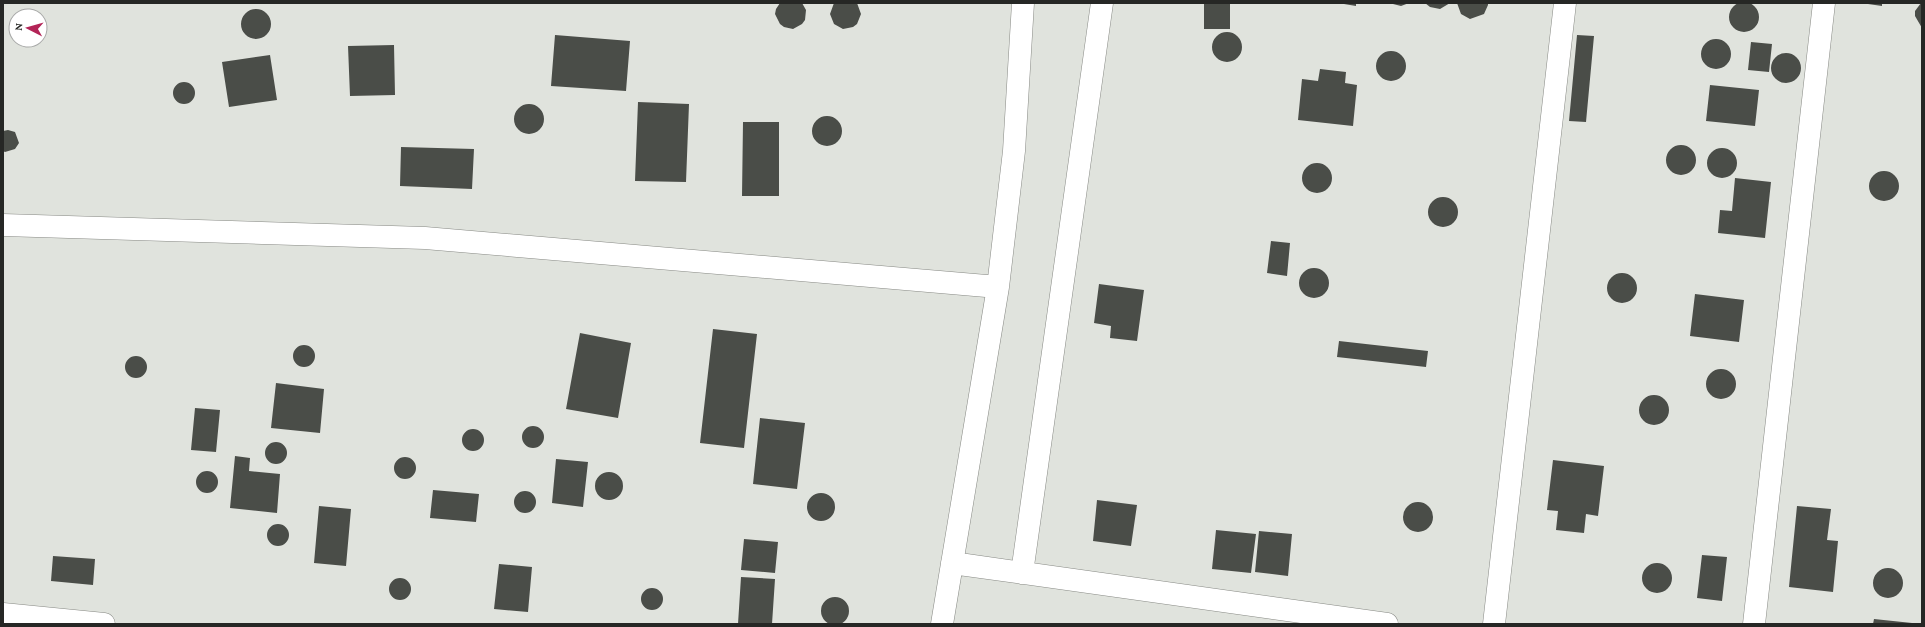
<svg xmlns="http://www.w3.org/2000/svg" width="1925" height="627" font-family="'Crimson Pro',serif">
	<rect width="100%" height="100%" fill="#e0e3dd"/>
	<path fill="#4a4d48" d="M1729 17a15 15 0 1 1 30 0a15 15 0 1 1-30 0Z
		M780,3H802L806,10L805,20L802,24L793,29L784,27L780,24L775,14L776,9Z
		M834,3H857L861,14L857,24L853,27L843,29L834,24L830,14Z
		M1204,3H1230V29H1204Z
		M1338,3H1356V6Z
		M1389,3H1409L1401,6Z
		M1425,3H1450L1440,9L1430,7Z
		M1457,3H1488V5L1484,14L1470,19L1461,14Z
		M1861,3H1882V6Z
		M1921,3H1922V28L1915,16V11Z
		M241 24a15 15 0 1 1 30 0a15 15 0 1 1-30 0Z
		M1212 47a15 15 0 1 1 30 0a15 15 0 1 1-30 0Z
		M555,35L630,41L626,91L551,86Z
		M1577,35L1594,36L1586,122L1569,121Z
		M1701 54a15 15 0 1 1 30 0a15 15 0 1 1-30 0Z
		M1751,42L1772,44L1769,72L1748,70Z
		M394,45L395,95L350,96L348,46Z
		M1376 66a15 15 0 1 1 30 0a15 15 0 1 1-30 0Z
		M1771 68a15 15 0 1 1 30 0a15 15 0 1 1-30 0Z
		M270,55L277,100L229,107L222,62Z
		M1320,69L1346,72L1345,83L1357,85L1353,126L1298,120L1302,79L1318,81Z
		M173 93a11 11 0 1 1 22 0a11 11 0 1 1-22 0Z
		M1710,85L1759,90L1755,126L1706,121Z
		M638,102L689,104L686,182L635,181Z
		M514 119a15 15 0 1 1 30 0a15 15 0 1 1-30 0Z
		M812 131a15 15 0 1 1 30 0a15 15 0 1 1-30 0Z
		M743,122H779V196H742Z
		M8,130L15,132L19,143L15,149L5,152L3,151V131Z
		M1666 160a15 15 0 1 1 30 0a15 15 0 1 1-30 0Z
		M401,147L474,149L472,189L400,186Z
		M1707 163a15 15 0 1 1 30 0a15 15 0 1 1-30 0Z
		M1302 178a15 15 0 1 1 30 0a15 15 0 1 1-30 0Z
		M1869 186a15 15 0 1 1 30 0a15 15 0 1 1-30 0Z
		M1735,178L1771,182L1765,238L1718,233L1720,210L1732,211Z
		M1428 212a15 15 0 1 1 30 0a15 15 0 1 1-30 0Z
		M1271,241L1290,243L1287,276L1267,273Z
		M1299 283a15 15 0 1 1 30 0a15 15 0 1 1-30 0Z
		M1607 288a15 15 0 1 1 30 0a15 15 0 1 1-30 0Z
		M1099,284L1144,290L1137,341L1110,338L1111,326L1094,323Z
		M1695,294L1744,300L1739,342L1690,336Z
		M713,329L757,334L744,448L700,443Z
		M580,333L631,343L618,418L566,409Z
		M1339,341L1428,351L1426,367L1337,357Z
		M293 356a11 11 0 1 1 22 0a11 11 0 1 1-22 0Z
		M125 367a11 11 0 1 1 22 0a11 11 0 1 1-22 0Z
		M1706 384a15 15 0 1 1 30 0a15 15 0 1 1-30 0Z
		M276,383L324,389L320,433L271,428Z
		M1639 410a15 15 0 1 1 30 0a15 15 0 1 1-30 0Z
		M195,408L220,410L216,452L191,450Z
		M760,418L805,423L797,489L753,484Z
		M522 437a11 11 0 1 1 22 0a11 11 0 1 1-22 0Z
		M462 440a11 11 0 1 1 22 0a11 11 0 1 1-22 0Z
		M265 453a11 11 0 1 1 22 0a11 11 0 1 1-22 0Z
		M235,456L250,458L249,471L280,474L277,513L230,508Z
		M394 468a11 11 0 1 1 22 0a11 11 0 1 1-22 0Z
		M556,459L588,462L583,507L552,503Z
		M1553,460L1604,466L1598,516L1586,514L1584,533L1556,530L1558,511L1547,510Z
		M196 482a11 11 0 1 1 22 0a11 11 0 1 1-22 0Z
		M595 486a14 14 0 1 1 28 0a14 14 0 1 1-28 0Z
		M433,490L479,494L476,522L430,518Z
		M514 502a11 11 0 1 1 22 0a11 11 0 1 1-22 0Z
		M807 507a14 14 0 1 1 28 0a14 14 0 1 1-28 0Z
		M1097,500L1137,505L1131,546L1093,541Z
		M1403 517a15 15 0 1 1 30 0a15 15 0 1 1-30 0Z
		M319,506L351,509L346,566L314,563Z
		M1797,506L1831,509L1827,540L1838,541L1833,592L1789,587Z
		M267 535a11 11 0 1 1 22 0a11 11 0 1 1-22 0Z
		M1216,530L1256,534L1251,573L1212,569Z
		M1259,531L1292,534L1288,576L1255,572Z
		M744,539L778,542L775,573L741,570Z
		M1702,555L1727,557L1722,601L1697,598Z
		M53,556L95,559L93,585L51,581Z
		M1642 578a15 15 0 1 1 30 0a15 15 0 1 1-30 0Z
		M499,564L532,567L528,612L494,609Z
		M1873 583a15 15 0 1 1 30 0a15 15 0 1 1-30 0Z
		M741,577L775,579L772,624H738Z
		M389 589a11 11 0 1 1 22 0a11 11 0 1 1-22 0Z
		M641 599a11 11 0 1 1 22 0a11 11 0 1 1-22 0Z
		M821 611a14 14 0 1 1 28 0a14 14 0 1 1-28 0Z
		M1874,619L1912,623V624H1873Z"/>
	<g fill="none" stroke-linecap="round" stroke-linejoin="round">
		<defs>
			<path id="minor" d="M3,225L425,238L998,287
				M952,563L1387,624
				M1022,573L1102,3
				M3,614L104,624
				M942,624L998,287L1014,151L1023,3
				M1494,624L1565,3
				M1754,624L1824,3"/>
		</defs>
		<use href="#minor" stroke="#878984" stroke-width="23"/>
		<use href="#minor" stroke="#fff" stroke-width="22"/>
	</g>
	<rect width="1925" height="627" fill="none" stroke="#262725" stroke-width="8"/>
	<g transform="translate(28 28) rotate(276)"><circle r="19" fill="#ffffff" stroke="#a8a9a8"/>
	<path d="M0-3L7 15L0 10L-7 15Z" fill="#b32457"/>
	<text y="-6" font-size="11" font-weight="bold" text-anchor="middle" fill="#262725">N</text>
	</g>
</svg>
